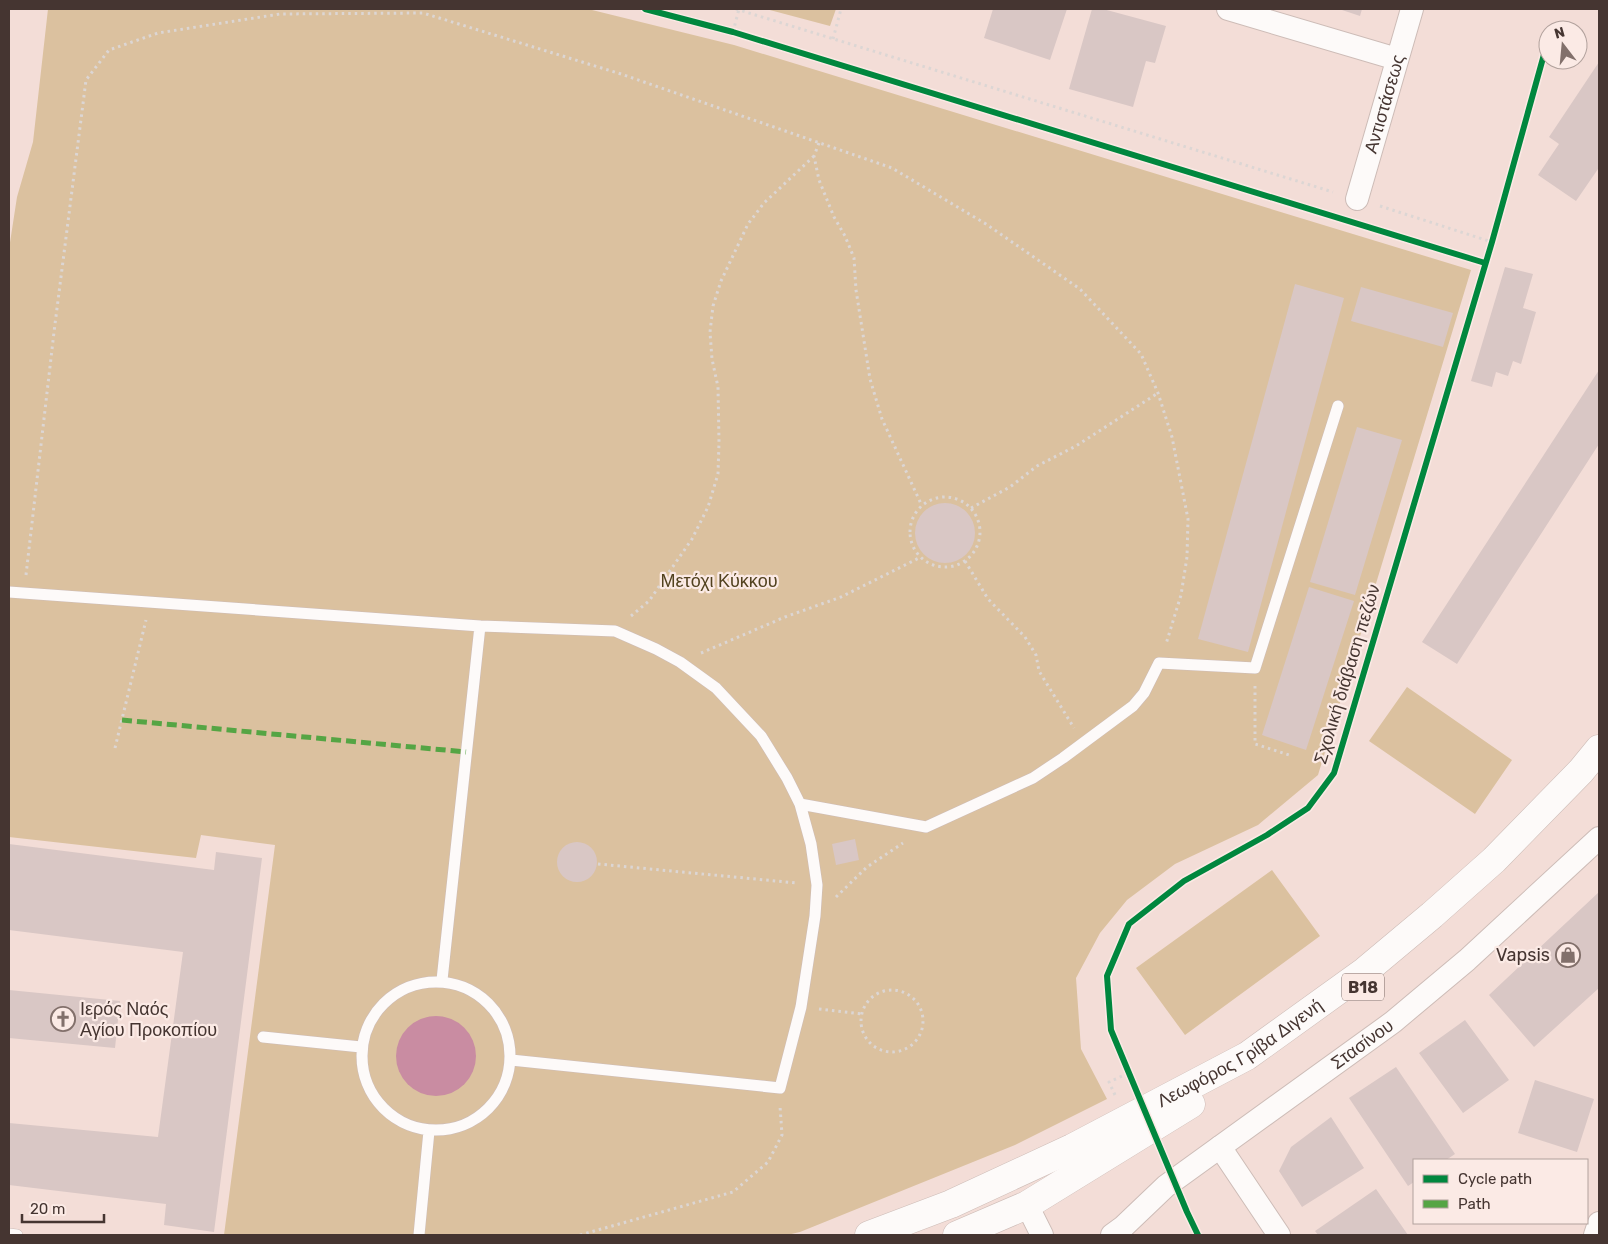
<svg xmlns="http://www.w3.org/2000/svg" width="1608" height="1244" font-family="Rubik,sans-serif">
	<rect width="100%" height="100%" fill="#f3ddd7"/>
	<path fill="#dbc19f" d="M48,9H588L734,45L1471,270L1318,775L1258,825L1175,864L1127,900L1100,933L1076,978L1081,1049L1107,1099L1015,1145L800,1232L787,1235H224L275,845L201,835L196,858L9,837V249L17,197L33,142Z
		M766,9H836L830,26Z
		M1407,687L1512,760L1475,814L1369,741Z
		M1272,870L1320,936L1185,1035L1136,968Z"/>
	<path fill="#c98ca2" d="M396 1056a40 40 0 1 1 80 0a40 40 0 1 1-80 0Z"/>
	<path fill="#d9c7c5" d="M993,9H1067L1050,60L984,38Z
		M1092,9H1103L1166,26L1155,63L1146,61L1133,107L1069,89Z
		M1339,9H1362L1360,16Z
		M1599,62V171L1598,169L1576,201L1538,175L1559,144L1549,137Z
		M1505,267L1533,274L1523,308L1536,312L1521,364L1513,361L1508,376L1496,372L1492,387L1471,381Z
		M1295,284L1344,298L1248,652L1198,639Z
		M1361,287L1453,313L1443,347L1351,321Z
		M1599,370V444L1457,664L1422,642Z
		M1357,427L1402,440L1355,595L1310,582Z
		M915 533a30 30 0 1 1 60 0a30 30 0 1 1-60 0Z
		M1309,587L1354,601L1306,750L1262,735Z
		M855,839L859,860L836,865L832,844Z
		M557 862a20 20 0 1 1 40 0a20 20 0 1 1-40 0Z
		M9,844L214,870L216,852L262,858L214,1232L164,1225L166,1204L9,1185V1123L158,1137L183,952L9,930Z
		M1599,892V988L1534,1047L1489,995Z
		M9,990L120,1001L115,1048L9,1038Z
		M1465,1020L1509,1080L1463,1113L1419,1053Z
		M1396,1067L1455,1154L1446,1160H1414V1182L1408,1186L1349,1098Z
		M1535,1080L1594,1099L1577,1152L1518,1133Z
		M1331,1117L1364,1168L1302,1207L1279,1171L1291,1147Z
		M1376,1189L1408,1235H1318L1315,1231Z"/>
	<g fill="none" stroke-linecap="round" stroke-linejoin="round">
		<defs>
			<path id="service" d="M9,592L480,626L615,631L656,649L680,662L716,688L761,736L787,778L800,804L811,844L817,885L815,916L801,1007L780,1088L511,1060
				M800,804L926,827L1033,778L1063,758L1133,706L1144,693L1159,663L1255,668L1338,406
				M442,980L480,626
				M362 1056a74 74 0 1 1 148 0a74 74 0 1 1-148 0Z
				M263,1037L361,1047
				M9,1234L17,1235
				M419,1235L429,1131"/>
			<g id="minor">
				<path d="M1228,9L1397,59"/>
				<path id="s1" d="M1357,199L1412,9"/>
				<path d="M1220,1147L1279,1235"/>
				<path d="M1027,1205L1042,1235"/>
				<path id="s2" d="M1112,1235L1123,1227L1166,1186L1393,1022L1467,960L1599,838"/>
				<path d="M1595,1235L1599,1223"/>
			</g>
			<g id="primary">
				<path id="s3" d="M869,1235L951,1204L1072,1148L1247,1056L1365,971L1432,915L1494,860L1581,771L1599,749"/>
				<path d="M957,1235L1027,1205L1191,1104"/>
			</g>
		</defs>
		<use href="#service" stroke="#cdbcb7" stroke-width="12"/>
		<use href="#minor" stroke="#cdbcb7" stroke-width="24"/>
		<use href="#primary" stroke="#cdbcb7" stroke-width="29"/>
		<path stroke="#dcd6d4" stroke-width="3" stroke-dasharray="2.5 4" stroke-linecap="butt" d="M736,9L1333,192
			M733,32L739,9
			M833,39L841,9
			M819,143L814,156L819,180L834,217L845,236L854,258L856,290L870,379L882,419L922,506
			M1380,206L1492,242
			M1483,270L1485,263
			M910 532a35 35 0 1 1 70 0a35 35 0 1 1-70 0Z
			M971,508L1010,487L1037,466L1076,446L1158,393
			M965,561L988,599L1025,637L1036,655L1039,671L1074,728
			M26,575L54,332L86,80L109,50L158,33L280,14L423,13L621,74L892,168L986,224L1080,289L1141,354L1158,393L1172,437L1188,519L1187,557L1181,595L1166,644
			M631,616L649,601L692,539L708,507L718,474L719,442L718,387L712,359L710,332L713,306L721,281L748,224L764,203L814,156
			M701,653L785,617L841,597L921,557
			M1255,686V744L1289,755
			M115,748L146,620
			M598,864L797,883
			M836,897L867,867L903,843
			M861 1021a31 31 0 1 1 62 0a31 31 0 1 1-62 0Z
			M819,1009L862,1014
			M1115,1095L1109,1082L1129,1073
			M580,1235L733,1192L768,1162L782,1135L780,1106"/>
		<use href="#service" stroke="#fdfaf9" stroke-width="11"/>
		<use href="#minor" stroke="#fdfaf9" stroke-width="22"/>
		<use href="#primary" stroke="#fdfaf9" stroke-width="28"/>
		<path stroke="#55a544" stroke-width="5" stroke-dasharray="10 5" stroke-linecap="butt" d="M122,720L466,752"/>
		<defs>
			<path id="cycleway" d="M645,9L733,32L1485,263
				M1198,1235L1187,1212L1111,1030L1107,976L1129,924L1184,881L1267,835L1308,808L1334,773L1492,242L1548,40"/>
		</defs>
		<use href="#cycleway" stroke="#fbeae5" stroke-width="9"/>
		<use href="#cycleway" stroke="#00873e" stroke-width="6"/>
	</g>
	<defs>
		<symbol id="shop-ring" viewBox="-11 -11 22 22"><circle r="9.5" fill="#fbeae5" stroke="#82706b" stroke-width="1.5"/><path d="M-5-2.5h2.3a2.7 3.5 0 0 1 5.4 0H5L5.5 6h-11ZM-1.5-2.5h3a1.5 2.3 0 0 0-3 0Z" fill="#82706b"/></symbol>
		<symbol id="church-ring" viewBox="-11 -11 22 22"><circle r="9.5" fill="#fbeae5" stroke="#82706b" stroke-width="1.5"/><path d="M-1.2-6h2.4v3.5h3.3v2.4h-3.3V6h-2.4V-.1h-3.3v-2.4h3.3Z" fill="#82706b"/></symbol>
	</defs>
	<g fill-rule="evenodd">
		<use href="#shop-ring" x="1554" y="941" width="28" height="28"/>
		<use href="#church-ring" x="49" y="1005" width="28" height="28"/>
	</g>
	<g text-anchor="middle" stroke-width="4.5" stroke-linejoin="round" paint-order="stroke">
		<rect fill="#fbeae5" stroke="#7c6b67" stroke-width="1" x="1342" y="973.5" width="42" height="27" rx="4"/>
		<g font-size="16" font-weight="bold" fill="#453531">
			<text x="1363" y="993">B18</text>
		</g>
		<g font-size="18" fill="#453531" stroke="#fbeae5">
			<text dy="6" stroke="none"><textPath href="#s1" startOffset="99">Αντιστάσεως</textPath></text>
			<text transform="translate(1347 674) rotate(-73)" y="6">Σχολική διάβαση πεζών</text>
			<text dy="6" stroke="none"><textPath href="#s2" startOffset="315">Στασίνου</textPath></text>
			<text dy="6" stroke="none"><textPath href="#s3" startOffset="414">Λεωφόρος Γρίβα Διγενή</textPath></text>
		</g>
		<g font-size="18" fill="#52421f" stroke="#fbeae5">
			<text x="719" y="587">Μετόχι Κύκκου</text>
		</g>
		<g font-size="18" fill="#453531" stroke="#fbeae5" text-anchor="end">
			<text x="1550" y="961">Vapsis</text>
			<text x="80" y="1015" text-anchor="start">Ιερός Ναός<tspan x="80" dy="21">Αγίου Προκοπίου</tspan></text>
		</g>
	</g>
	<rect width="1608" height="1244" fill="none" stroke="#453531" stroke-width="20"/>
	<rect x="1413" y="1159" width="175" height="65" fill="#fbeae5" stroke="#b2a29d"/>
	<rect x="1423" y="1175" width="25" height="8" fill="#00873e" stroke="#b2a29d"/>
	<text x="1458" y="1184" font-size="15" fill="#453531">Cycle path</text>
	<rect x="1423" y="1200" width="25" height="8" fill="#55a544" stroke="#b2a29d"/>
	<text x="1458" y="1209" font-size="15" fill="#453531">Path</text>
	<g transform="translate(1563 45) rotate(344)"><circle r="24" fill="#fbeae5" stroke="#b2a29d"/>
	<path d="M0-4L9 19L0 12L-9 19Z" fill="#82706b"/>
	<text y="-8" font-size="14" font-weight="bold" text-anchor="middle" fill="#453531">N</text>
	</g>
	<path d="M22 1214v8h82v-8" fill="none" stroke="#453531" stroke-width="2.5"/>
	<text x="30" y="1214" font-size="15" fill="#453531" stroke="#fbeae5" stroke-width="4" paint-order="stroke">20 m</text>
</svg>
